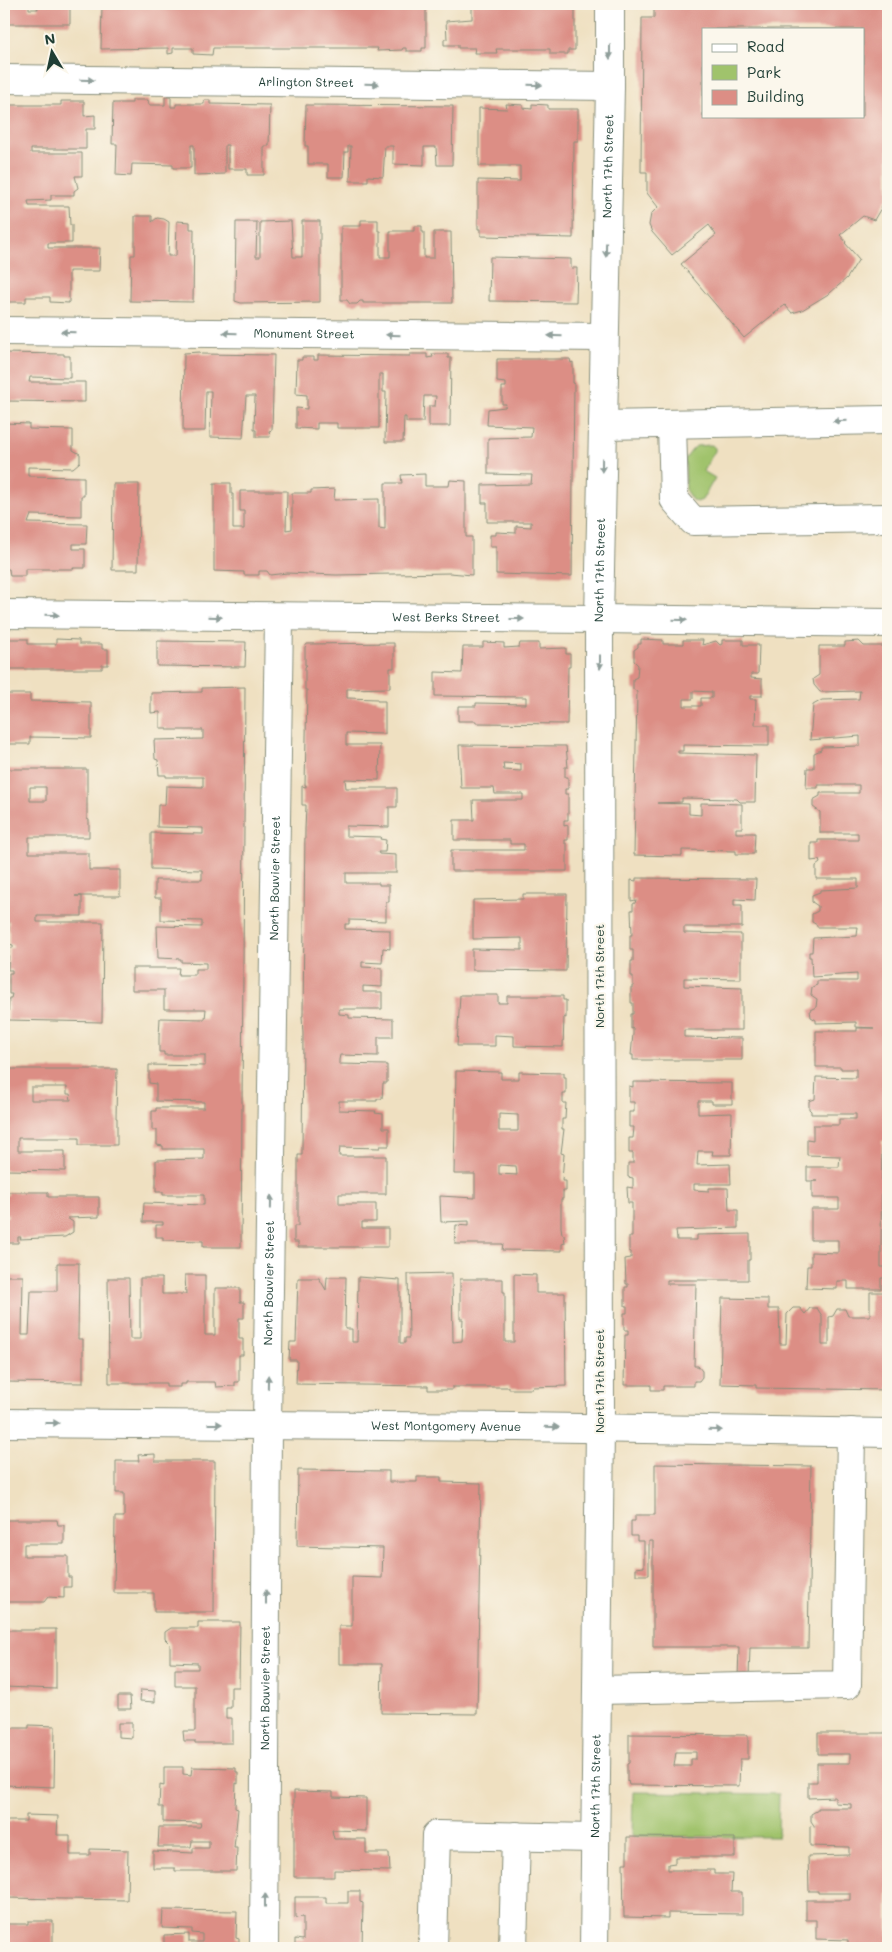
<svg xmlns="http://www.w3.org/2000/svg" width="892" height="1952" font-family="Mali,sans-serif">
	<rect width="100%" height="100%" fill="#fbf7ec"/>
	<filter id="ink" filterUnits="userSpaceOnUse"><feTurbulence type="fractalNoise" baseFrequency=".02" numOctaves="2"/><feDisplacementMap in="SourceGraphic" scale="10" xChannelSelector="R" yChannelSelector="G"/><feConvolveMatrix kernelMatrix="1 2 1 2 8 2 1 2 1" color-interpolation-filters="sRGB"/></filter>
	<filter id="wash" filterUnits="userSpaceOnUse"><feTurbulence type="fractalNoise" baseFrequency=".0096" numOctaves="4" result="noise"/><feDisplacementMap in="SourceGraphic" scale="20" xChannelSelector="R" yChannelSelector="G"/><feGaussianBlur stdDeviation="1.12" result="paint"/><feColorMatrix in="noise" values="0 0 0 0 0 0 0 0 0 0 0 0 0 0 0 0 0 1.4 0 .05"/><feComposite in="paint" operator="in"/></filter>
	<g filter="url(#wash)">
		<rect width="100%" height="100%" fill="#efe0c1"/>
		<path fill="#a0c36c" stroke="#608050" d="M712,445L715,448V451L703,471L715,478L702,500L697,502L692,500L686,491L685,459L692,450L696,446Z
			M633,1792L779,1794L778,1837L632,1836Z"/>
		<g id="blocks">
			<path fill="#dc8e85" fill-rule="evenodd" d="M4,4H29V9H38L37,4H70V24H4Z
				M102,4H377V9L382,10V4H421V6H426V48H422V51H406V48H403L402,50L377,51L378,48H213L212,55L193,54V48H173V53L168,54V48L101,49Z
				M472,4H575V50H568V54H550V49H496L497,53H474L475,48H458V45H444V39H447L446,21L472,19Z
				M654,4H888V196L874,220L863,216L840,235L846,242L845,243L859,259L847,278L830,293L802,310L792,313L785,305L744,338L681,264L716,235L709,225L672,255L652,232L649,225L651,214L658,207L647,193V172H641L642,18H654ZM703,29H863V116H703Z
				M165,97H171V107H176V104H204V100H210V104L270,105L269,146H264V175H247V169H228V145H225V174L194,175V145H191V168H173V165L132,164L131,176L116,175L117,144H112L113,103H132V100H148L149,105H165Z
				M4,100H6V105H61V101H84V116L95,115V129H86V149H31V153H82V176H75L78,188L74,191V195H51V200L28,201L29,206H69L70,225H72V243H48V248H100L99,271H69V303L50,302V297H26V302H6V297H4Z
				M506,104L523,105V108L532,109V104L548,105V109H578V141H574L573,238L481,236V229H478V180L520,181V166H479V108L507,109Z
				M306,105L453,106L452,165H437L436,147H424V165L393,164V146H385L383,177L368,176V181H350L351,146H348V152H345L344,177H328V164H308V146H305Z
				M135,216H152V222L157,218L164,219L169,222L168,256H176L177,221L190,222V229H194L193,302L130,301L131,255H135Z
				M361,220H378V231H380V257H390V231H414V226H422V232H424V258H434V232H451L452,303H363V301H360L357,304H350L347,300H341V226H361Z
				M291,221L293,257H302V221H320V302L241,303L235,301L236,222H257L256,257H260V222Z
				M490,257L571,259V268H577L576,302L489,301Z
				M200,352L201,354L274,355L272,430L269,431L270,437H256V430H254L255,396H246L243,438L210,437L211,391H206L205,431H183L184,353Z
				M4,353L64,354V356H70V378L30,377L29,382H85V402L4,401Z
				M410,354H427V358L433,357L432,354H448V358H451L450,426H429V406H435L436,396H424L423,422H406V417H404L403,442H385L386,392H383V374H379V428H337V423H317V429L296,428V408L307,409V395L296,394L297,360H302V357H314V360H318V355L410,356Z
				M497,359H570L571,363L573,362V383H574L572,576L496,574V547H490V535H496V532L516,533V526L531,527V522H487V503H482V485L531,484L532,475L488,474V438L531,437L532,427L487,425L488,409L505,407L506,404H502V387H506V383L497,382Z
				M4,423L29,424V429L73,430V450L80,454V462L73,468L28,467V476L84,477V496H81V516L31,515L28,523L87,524L86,544H73V549H85V568H73L74,569H25V576H10L9,569H4Z
				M425,474V486H449L450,480L466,481V537H472V575L450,573L336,575L287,573L270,575L267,571H259V575H244V572L214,571V483H231V494H233V529H244V511H240V491H287L286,530L292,529V493H311V490L335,489L334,500L379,499V528L385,529V483H402L401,475Z
				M113,484H139L138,570H112Z
				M5,639H28V644H56V639L79,640V644H102V649H108V665H102V669H4Z
				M641,639L663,640V644H683V640H703L702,645L716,641L720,645L722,644V640H743V645H759L758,674H751V678L762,679V696H750V699H756L755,725H769V746L683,745V751H678V753L756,755L755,802H740L737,799L682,798V802L657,803L689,804V814L701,815V803L742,804V828H736V833H755L754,854H736V851L682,850V856L634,855L637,692L633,689V679L637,677L638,665L634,661V650L638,647V644H641ZM693,691L712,692V698H701V706H684V699H693Z
				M157,641L246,642L245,667L157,666Z
				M859,641L864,646H888V1118L887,1141H882L881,1246V1267H886V1278H881V1289H848V1281H837V1289L806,1288L807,1266H811V1252L838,1253V1240H811V1209H839V1198H812V1181H818H807V1167H839L840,1156L807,1155V1139L813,1140V1125H839V1119H856V1114H811V1111L809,1109V1101L815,1099L816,1077L856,1078V1069H841V1067H816V1031H857V1028H874L856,1027V1022L816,1023V1020L811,1017L810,1010L816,1007L817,999L811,995L812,987L817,985V981H857V974L812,977L811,957H809V952H812L813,938L857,936L858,927H817V925L812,922V914L818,911V906L812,902V895L820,892V890L858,888V879H816V866L820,863L819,860L811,861V843H818V840H858V833H820V812L813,807V800L820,796V793H859V785H818V788H806L807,768H814V753L821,750V747L860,746V736L810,740L813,705L822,700L859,699L860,691L820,692L814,685L813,679L819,675V646H845V642Z
				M483,642L504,643V648L519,647L520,643H539V649L566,648V654H570V667H568L567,724L476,723V721H458V706H476V703L526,704V697L435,696V672L462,673L463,647H483Z
				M394,643V668H390V688L347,689V698L377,699V701H385V734L346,733V745H380L379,780L345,779L346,788H397V807H389V827L346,826V836L381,837L380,839L386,840L385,852H378L379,854L396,855V873H346V883H379V885H389V902H386V921L349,920V924H345V929L390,930V949L383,948L382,963L362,962V967L382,968V987L363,986V992H382V1009H339V1014L349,1015V1018L393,1019V1037H378V1056L340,1055L339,1060V1064L387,1065V1083H383L382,1099H377V1101H339V1110L376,1111L375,1113L383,1114V1128H389V1146H380V1148L340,1147L339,1156H386V1194H339V1204H376V1222H362V1228H388V1247H298V1242H294V1226H298V1155H302V1151L303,1034L302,1016H303V1014L305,829L306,807V805H302V786L306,787V785H305L307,690H305V667L307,665H305V647L307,644Z
				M245,687L241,1247H203V1241L163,1240V1237H156V1225H163V1222H143L144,1203L204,1205V1195H163V1192H156V1160L204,1159V1149H163V1146L157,1145V1130H152V1111H156V1108H204V1102L156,1101V1084L149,1083V1065L205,1066V1055H164V1052H159V1037L160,1018L205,1019L206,1009H164V990H132V968H179L178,975H195V969H206V963L181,962V959L158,958L157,926L202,927V921L161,920V898H155V880H202V870L151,869V833L203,834V828L157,827L158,805H165L166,786L203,787V777H166V775H159L158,760L155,759L154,740L203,739V730H166V728H160V712L151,713V693L202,692V688Z
				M4,694H30V701L91,702V738L30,737V744H4Z
				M459,745L566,746L568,767H565V777H568V789H565V794H568V820H564V826L568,825V840H565V844H567V871H451V850H524V844H510V840H454V820H474L473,800H523V794H495L494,788H461ZM503,763L521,764V771L504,770Z
				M4,769H87V819L89,820V837H29V853H89V870H120V896H75H82V916H37V922H103L102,1022L8,1020L9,998H11L12,994H9V973H12V970H8L9,948H13V945L9,944V921H4ZM30,787H46V801H30Z
				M636,878L756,879L755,900L734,899V905H742V927H684V933L741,934V979L684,978V986L742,988V1030H684V1037L742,1038V1060H633V1055H631L633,1034V1028L631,1029V1014H633V1003H631V987H633V976H631V961H633V950H630V935H632L631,910H633V904L635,903L636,900L631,901V880L636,881Z
				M523,894H567L566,971L472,970V949L522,950V938L473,939V900L523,899Z
				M460,995H498V1003H507V996H563V1000H566V1018L564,1017L563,1047L514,1046V1036L495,1035V1046H457Z
				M4,1069H117L116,1118H117V1145H79V1138H18V1151H65V1171L4,1170ZM31,1087H67V1094H70L71,1100H31Z
				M456,1071L501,1072V1079H519V1072L564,1073V1077H566V1094H563V1103H566L565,1119H562V1129H564L561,1153L564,1154L562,1181H566V1191H563V1199H561V1227L562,1234L564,1235L565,1243L562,1244V1251L502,1250L503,1244H455L456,1225L469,1226V1221L441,1222L440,1196L475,1198V1174H454ZM499,1114L518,1115V1131H499ZM499,1165L516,1166L517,1175L499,1174Z
				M633,1082L732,1083V1104H712V1101H698V1114L732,1113L731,1155H712L713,1151H698L697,1165L730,1164L731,1184H694V1190L709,1191V1188H728L729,1210H738V1228L676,1230L677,1240H697V1235L750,1234V1260H748V1280H667V1284H696L694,1366H698L702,1371V1377L699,1381H694V1386H663V1390H651V1385H624L625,1335H628V1330H624V1313H627V1306H625V1287H628V1284H626L625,1259L631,1258V1252H629V1237H632V1203H628L627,1187L633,1188V1178L628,1177V1163H633V1153H629V1138H633L634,1127H629V1112H634V1102H629V1086L633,1087Z
				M8,1192H48V1197H99V1217L67,1218L73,1222V1232L65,1237L20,1239L21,1237H18V1243H4V1217H8V1214L4,1215V1195H8Z
				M57,1263H79L78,1339H83V1383L4,1382V1276H23L22,1335H29L31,1291H57Z
				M452,1273L453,1342L462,1341L463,1319H460V1279H503V1292H505V1342H514V1274L536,1275V1293H565L566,1386L532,1387V1389H509V1387H452V1390H428V1386L296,1384L297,1360H289L290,1342H296L298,1278H319L326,1290L327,1277H346L345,1329H352V1342H357L358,1277L400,1280V1343H405V1338H409L408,1274Z
				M185,1275H205V1335H215V1288H240V1302H244V1318H239V1339H243V1355H239V1382H235V1386L216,1387L215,1382H186V1384H180V1387H166V1383H109L108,1278H129L130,1339H140V1278H162V1294H186Z
				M870,1292H888V1390L756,1388V1385L720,1384L722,1298L768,1299V1309H779L780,1344H786L787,1314L793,1308H800L805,1314L810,1308H817L822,1316V1345H829V1317L833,1316L837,1309H845L848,1316H870Z
				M155,1454V1461H215L214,1612H154V1593H114L115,1517H124V1493H116V1461H139L138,1455Z
				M655,1464L811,1466L808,1648H750L749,1678H738L739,1647H653V1541H649V1575H636V1568L644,1567V1541H637V1536H631V1521H635V1515H655Z
				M298,1470L389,1471V1482H417V1477H441V1482L481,1483L477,1714L381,1713L382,1664H339V1626H352V1577L382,1578L383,1548L297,1546Z
				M4,1520H57L58,1525H64V1544H24V1556H68V1577H71V1587H64V1598L48,1597L44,1602H4Z
				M198,1622H240L239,1687H231V1708H226V1718H232V1743H195V1741H184L183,1731H195V1686H175V1669H198V1663L170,1662V1644L165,1639V1632L171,1628H198Z
				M34,1629H56V1689L4,1687V1630H34Z
				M141,1690L155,1691V1702L140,1701Z
				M118,1696H130L131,1709H118Z
				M118,1723H132V1738L118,1737Z
				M29,1725L55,1726L54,1787L4,1785V1728H29Z
				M818,1733H888V1948H848V1940L816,1939V1920H806V1900H850V1893H818V1891H809L808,1856L849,1855V1847L810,1846V1826L815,1827L811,1821V1814L818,1810V1808H851V1804L835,1803V1797L808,1798V1782H817V1763H850V1754H818Z
				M629,1734L748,1735V1759H740L739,1786L629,1785L628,1781L627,1782V1764L629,1763ZM676,1752H696V1759H691V1766H674Z
				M164,1767H183V1774L191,1775L192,1767L236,1768V1772H238V1784L236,1783L235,1808L238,1809L234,1848H237L236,1871H175V1868H153V1851L193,1853V1848H209V1841H192L191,1847H158L159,1827H200L201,1823L163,1822V1807H159L160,1785L164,1786Z
				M294,1791L333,1792V1797L366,1798V1831L332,1830L334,1839H366V1853H389L390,1871L334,1870V1877H294Z
				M26,1815L58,1816L57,1835H70V1855H90V1849L128,1850L127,1900L4,1898V1821H26Z
				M627,1837L735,1838V1857H675V1863L668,1864V1870H714V1874H732L731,1892H742V1914L668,1913V1918L624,1917L623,1863H627Z
				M348,1891H360V1902L363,1903L362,1948H295V1939L303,1940V1917L295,1918V1897H326V1903H348Z
				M163,1910L237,1911L236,1938L239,1939V1948H164V1935L189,1934V1942H202V1934L192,1933V1929L162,1928Z
				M28,1921H53V1948H4V1924H28Z"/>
		</g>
	</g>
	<g filter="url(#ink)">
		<use href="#blocks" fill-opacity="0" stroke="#878e7a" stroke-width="1"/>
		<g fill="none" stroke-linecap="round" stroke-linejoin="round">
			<defs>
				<g id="minor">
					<path id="s1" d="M4,79L610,86"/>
					<path id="s2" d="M4,331L604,337"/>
					<path d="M672,424L674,499L693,521L888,518"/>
					<path d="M603,425L888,420"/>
					<path id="s3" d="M4,614L599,619L888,623"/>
					<path id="s4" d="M4,1423L518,1427L888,1433"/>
					<path d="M597,1690L847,1685L851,1432"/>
					<path id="s5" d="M264,1948L267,1424L279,618"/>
					<path d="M433,1948L436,1835L595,1838"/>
					<path d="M513,1948L516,1836"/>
					<path id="s6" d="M594,1948L600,1428L599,619L610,86V4"/>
				</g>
			</defs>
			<use href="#minor" stroke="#878e7a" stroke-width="30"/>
			<use href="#minor" stroke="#fff" stroke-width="28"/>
		</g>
		<defs><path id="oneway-solid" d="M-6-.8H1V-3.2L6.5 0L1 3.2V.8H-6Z" transform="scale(1.25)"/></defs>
		<g fill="#8f9e9a">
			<use href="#oneway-solid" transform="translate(610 52) rotate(90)"/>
			<use href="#oneway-solid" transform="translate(87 80) rotate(1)"/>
			<use href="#oneway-solid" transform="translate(372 84) rotate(1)"/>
			<use href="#oneway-solid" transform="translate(535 85) rotate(1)"/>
			<use href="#oneway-solid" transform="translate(606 250) rotate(91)"/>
			<use href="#oneway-solid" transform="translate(68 332) rotate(-179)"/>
			<use href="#oneway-solid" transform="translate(230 333) rotate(-179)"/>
			<use href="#oneway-solid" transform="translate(393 335) rotate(-179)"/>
			<use href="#oneway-solid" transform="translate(555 336) rotate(-179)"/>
			<use href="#oneway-solid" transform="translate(840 421) rotate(179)"/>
			<use href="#oneway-solid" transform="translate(602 465) rotate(91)"/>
			<use href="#oneway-solid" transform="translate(52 615) rotate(1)"/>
			<use href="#oneway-solid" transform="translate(215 617) rotate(1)"/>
			<use href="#oneway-solid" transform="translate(517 619)"/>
			<use href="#oneway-solid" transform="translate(680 620) rotate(1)"/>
			<use href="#oneway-solid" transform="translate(600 662) rotate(90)"/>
			<use href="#oneway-solid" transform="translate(271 1202) rotate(-89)"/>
			<use href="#oneway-solid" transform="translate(268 1382) rotate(-89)"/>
			<use href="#oneway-solid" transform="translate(52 1423)"/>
			<use href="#oneway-solid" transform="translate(215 1424)"/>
			<use href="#oneway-solid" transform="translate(552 1427) rotate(1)"/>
			<use href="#oneway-solid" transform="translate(715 1430) rotate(1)"/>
			<use href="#oneway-solid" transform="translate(266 1597) rotate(-90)"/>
			<use href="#oneway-solid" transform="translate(265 1900) rotate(-90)"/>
		</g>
	</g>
	<g text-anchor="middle" stroke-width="4.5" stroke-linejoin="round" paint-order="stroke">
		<g font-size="12" fill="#1f3d34" stroke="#fbf7ec">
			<text dy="4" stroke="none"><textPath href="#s1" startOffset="302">Arlington Street</textPath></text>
			<text dy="4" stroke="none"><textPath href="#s6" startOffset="1782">North 17th Street</textPath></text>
			<text dy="4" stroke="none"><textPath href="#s2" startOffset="300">Monument Street</textPath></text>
			<text dy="4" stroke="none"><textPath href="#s6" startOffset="1378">North 17th Street</textPath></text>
			<text dy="4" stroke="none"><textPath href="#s3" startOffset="442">West Berks Street</textPath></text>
			<text dy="4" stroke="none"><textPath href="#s5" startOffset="1070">North Bouvier Street</textPath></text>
			<text transform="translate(600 976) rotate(-90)" y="4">North 17th Street</text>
			<text dy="4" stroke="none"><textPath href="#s5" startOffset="665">North Bouvier Street</textPath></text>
			<text transform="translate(600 1381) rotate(-90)" y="4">North 17th Street</text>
			<text dy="4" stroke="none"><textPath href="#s4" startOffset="442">West Montgomery Avenue</textPath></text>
			<text dy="4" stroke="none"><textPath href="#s5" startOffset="260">North Bouvier Street</textPath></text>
			<text dy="4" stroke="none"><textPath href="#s6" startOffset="162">North 17th Street</textPath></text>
		</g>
	</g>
	<rect width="892" height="1952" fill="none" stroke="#fbf7ec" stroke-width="20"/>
	<rect x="702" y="28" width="162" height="90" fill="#fbf7ec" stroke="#a3ada2"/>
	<rect x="712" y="44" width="25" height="8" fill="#ffffff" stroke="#a3ada2"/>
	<text x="747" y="52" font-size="15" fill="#1f3d34">Road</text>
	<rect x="712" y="65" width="25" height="15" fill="#a0c36c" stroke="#a3ada2"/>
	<text x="747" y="78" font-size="15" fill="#1f3d34">Park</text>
	<rect x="712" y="90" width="25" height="15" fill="#dc8e85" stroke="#a3ada2"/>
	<text x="747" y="102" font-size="15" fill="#1f3d34">Building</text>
	<g transform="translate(52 52) rotate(351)" stroke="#fbf7ec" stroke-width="4" paint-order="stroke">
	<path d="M0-4L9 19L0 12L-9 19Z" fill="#1f3d34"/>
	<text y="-8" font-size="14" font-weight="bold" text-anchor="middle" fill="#1f3d34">N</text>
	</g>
</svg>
